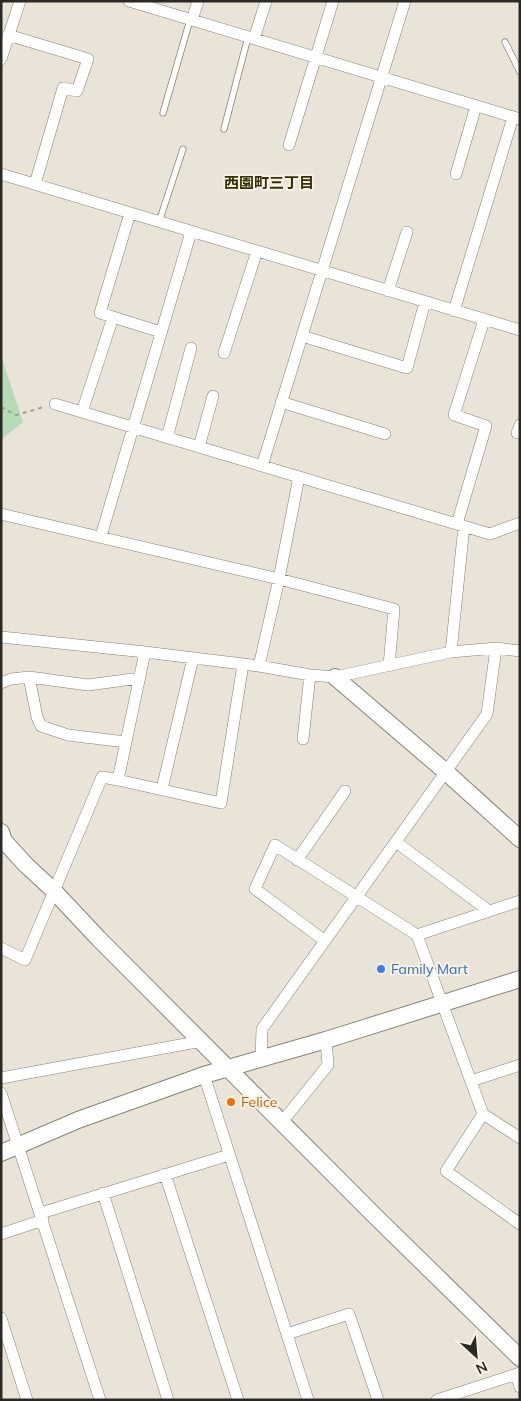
<svg xmlns="http://www.w3.org/2000/svg" width="521" height="1401" font-family="Mulish,'Noto Sans JP',sans-serif">
	<rect width="100%" height="100%" fill="#e9e3d8"/>
	<path fill="#b6d9b6" d="M1,356L23,422L1,440Z"/>
	<g fill="none" stroke-linecap="round" stroke-linejoin="round">
		<defs>
			<path id="lane" d="M505,42L520,72
				M163,113L190,20
				M224,129L248,37
				M159,222L183,149"/>
			<path id="street" d="M129,1L520,119
				M192,20L198,1
				M8,35L88,59L77,91L63,88L35,184
				M254,39L266,1
				M1,59L20,1
				M289,145L333,1
				M1,174L520,330
				M456,174L476,106
				M130,213L100,313L161,332
				M388,291L407,232
				M454,311L513,117
				M302,336L407,368L425,302
				M224,353L257,251
				M281,402L385,434
				M55,404L490,534L520,523
				M82,412L113,317
				M517,433L520,425
				M167,438L191,348
				M199,447L213,396
				M262,466L405,1
				M1,514L279,579L394,609L389,666
				M457,524L486,426L454,415L484,320
				M101,536L191,232
				M1,637L145,652L259,666L310,675L335,677L451,652L496,648L520,651
				M451,652L464,526
				M259,666L279,579L299,477
				M29,677L37,717L41,726L68,735L126,742
				M1,683L11,679L29,677L88,685L140,678
				M303,739L310,675
				M118,780L221,803L243,664
				M162,789L193,658
				M396,842L489,911
				M297,860L345,791
				M417,935L520,901
				M325,941L255,889L275,845L417,935L483,1114L446,1171L520,1224
				M1,948L25,960L102,777L118,780L145,652
				M261,1060L262,1029L487,714L496,648
				M204,1075L308,1400
				M1,1078L202,1041
				M471,1081L520,1065
				M1,1093L100,1400
				M483,1114L520,1138
				M282,1122L328,1065L326,1040
				M165,1174L238,1400
				M103,1193L168,1400
				M41,1213L229,1155
				M1,1234L43,1220
				M1,1318L27,1400
				M287,1334L349,1314L378,1400
				M516,1374L520,1387
				M437,1400L520,1373"/>
			<path id="secondary" d="M335,677L446,772L520,839
				M1,832L4,841L26,865L53,890L98,938L374,1215L520,1358
				M1,1153L78,1120L204,1075L326,1040L520,979"/>
		</defs>
		<use href="#lane" stroke="#878177" stroke-width="7"/>
		<use href="#street" stroke="#878177" stroke-width="12"/>
		<use href="#secondary" stroke="#878177" stroke-width="18"/>
		<path stroke="#a39e96" stroke-width="2" stroke-dasharray="4 4" stroke-linecap="butt" d="M1,407L16,415L44,407"/>
		<use href="#lane" stroke="#fff" stroke-width="5.5"/>
		<use href="#street" stroke="#fff" stroke-width="11"/>
		<use href="#secondary" stroke="#fff" stroke-width="16"/>
	</g>
	<circle fill="#3f7fe0" stroke="#f6f0e5" stroke-width="2" cx="381" cy="969" r="5"/>
	<circle fill="#e8710a" stroke="#f6f0e5" stroke-width="2" cx="231" cy="1102" r="5"/>
	<g text-anchor="middle" stroke-width="4" stroke-linejoin="round" paint-order="stroke">
		<g font-size="14" fill="#366cbe" stroke="#f6f0e5" text-anchor="start">
			<text x="391" y="974">Family Mart</text>
		</g>
		<g font-size="14" fill="#c56008" stroke="#f6f0e5" text-anchor="start">
			<text x="241" y="1107">Felice</text>
		</g>
		<g font-size="15" font-weight="bold" fill="#333105" stroke="#f6f0e5">
			<text x="269" y="188">西園町三丁目</text>
		</g>
	</g>
	<rect width="521" height="1401" fill="none" stroke="#2c2925" stroke-width="5"/>
	<g transform="translate(476 1356) rotate(154)" stroke="#f6f0e5" stroke-width="4" paint-order="stroke">
	<path d="M0-4L9 19L0 12L-9 19Z" fill="#2c2925"/>
	<text y="-8" font-size="14" font-weight="bold" text-anchor="middle" fill="#2c2925">N</text>
	</g>
</svg>
